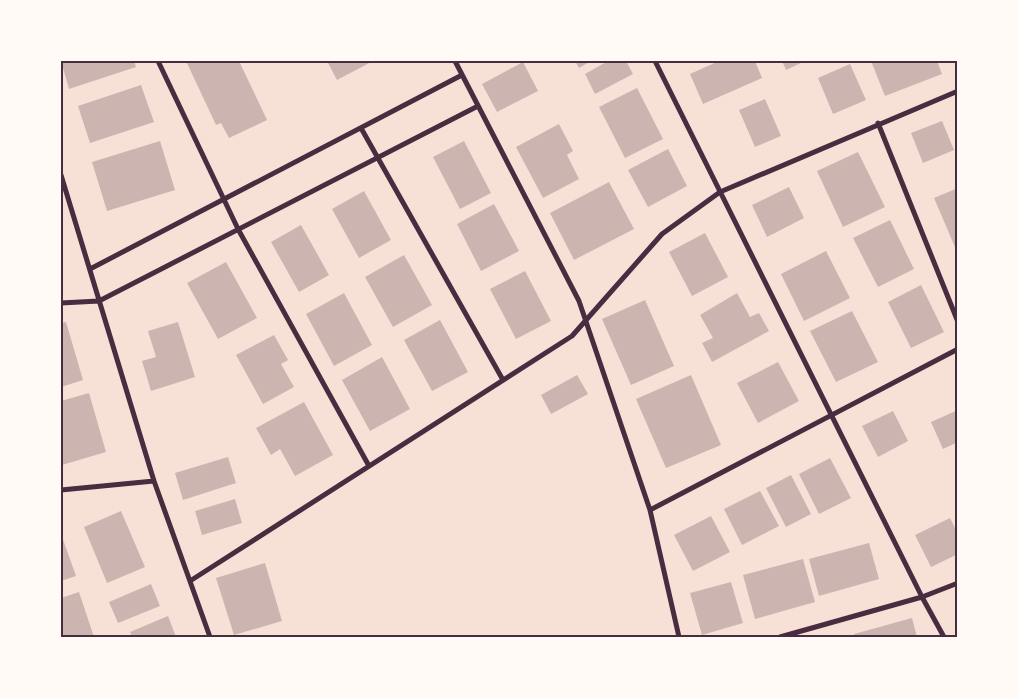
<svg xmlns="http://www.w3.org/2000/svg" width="1019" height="698" font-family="'Sofia Sans Condensed',sans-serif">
	<rect width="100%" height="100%" fill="#f7e1d7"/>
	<path fill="#ccb4b1" d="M61,61H134L136,67L69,89Z
		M186,61H239L267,120L229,138L221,123L216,125Z
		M327,61H373L337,80Z
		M575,61H591L579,68Z
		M608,61H626L633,74L595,94L585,74Z
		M719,61H755L762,78L703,104L690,74Z
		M782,61H805L786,70Z
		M871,61H937L942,74L885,96Z
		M523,62L538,91L497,112L482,84Z
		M850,64L866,100L833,114L818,78Z
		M141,85L154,122L90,143L78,106Z
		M637,88L663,139L625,158L599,107Z
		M765,99L781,136L755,147L739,110Z
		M942,121L954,150L923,163L911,133Z
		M559,124L573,151L567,155L579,179L543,198L516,147Z
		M160,141L175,190L107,211L92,162Z
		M464,141L491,193L460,209L433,157Z
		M668,149L687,186L648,207L628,170Z
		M858,152L885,207L843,227L817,171Z
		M609,182L634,229L574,260L550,213Z
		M789,187L804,218L767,237L752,205Z
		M958,188V246L955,247L934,198Z
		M364,191L391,240L359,258L332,209Z
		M494,204L519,251L481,271L457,224Z
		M890,220L914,269L878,287L853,238Z
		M301,225L329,275L299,292L271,242Z
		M705,233L728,277L692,296L669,252Z
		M826,251L850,298L804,321L781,274Z
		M404,255L432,305L393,327L365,277Z
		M226,262L257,318L218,339L187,283Z
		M525,271L551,321L516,339L490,289Z
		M921,285L944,332L911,348L888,302Z
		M344,293L372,345L334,366L306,314Z
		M737,293L750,317L759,313L769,331L712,362L702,343L713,338L700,315Z
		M645,300L674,366L631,385L602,319Z
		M852,311L878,362L836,382L810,331Z
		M440,320L468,372L432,391L404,340Z
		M66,322L83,380L61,387V323Z
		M178,322L195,377L151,391L142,361L156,357L148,331Z
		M274,335L288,360L281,364L294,387L263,404L236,355Z
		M382,357L410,409L370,431L342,380Z
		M778,362L799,401L758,423L737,383Z
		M577,375L588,394L551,414L541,395Z
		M691,375L721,445L666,468L636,399Z
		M89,393L106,452L62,465L61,401Z
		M304,402L333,455L295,476L280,449L271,455L256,428Z
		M958,410V442L943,449L931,422Z
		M893,411L908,441L878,457L862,426Z
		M228,457L236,483L183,500L175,473Z
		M830,458L851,498L819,514L799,474Z
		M791,475L811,514L786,527L766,488Z
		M760,491L779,526L742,545L724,509Z
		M235,499L242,523L202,535L195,511Z
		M121,511L145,567L107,583L84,527Z
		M711,516L730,552L693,571L674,535Z
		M950,518L958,534V554L931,567L915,535Z
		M61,534L76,576L61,581Z
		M869,543L879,579L819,596L809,559Z
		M803,559L815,602L755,619L743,575Z
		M265,563L282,621L234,635L216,578Z
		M731,582L743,623L702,635L690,593Z
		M151,584L160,606L118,623L109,602Z
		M79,592L94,637H61V598Z
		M168,616L176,637H132L130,632Z
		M912,618L917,637H855L854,634Z"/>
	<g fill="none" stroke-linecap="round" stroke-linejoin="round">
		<path stroke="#4a2c40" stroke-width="5" d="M158,61L238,229L369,466
			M455,61L579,301L650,510L679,637
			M655,61L922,597L944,637
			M878,123L958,322
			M361,128L503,380
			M61,175L154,481L210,637
			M90,269L462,75
			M61,303L99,301L478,106
			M61,490L154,481
			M650,510L958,349
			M190,581L572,336L662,234L720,192L958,91
			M780,637L922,597L958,583"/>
	</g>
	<rect width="1019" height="698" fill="none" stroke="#fffaf5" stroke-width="125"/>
	<rect x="62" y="62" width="894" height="574" fill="none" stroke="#4a2c40" stroke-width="2"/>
</svg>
